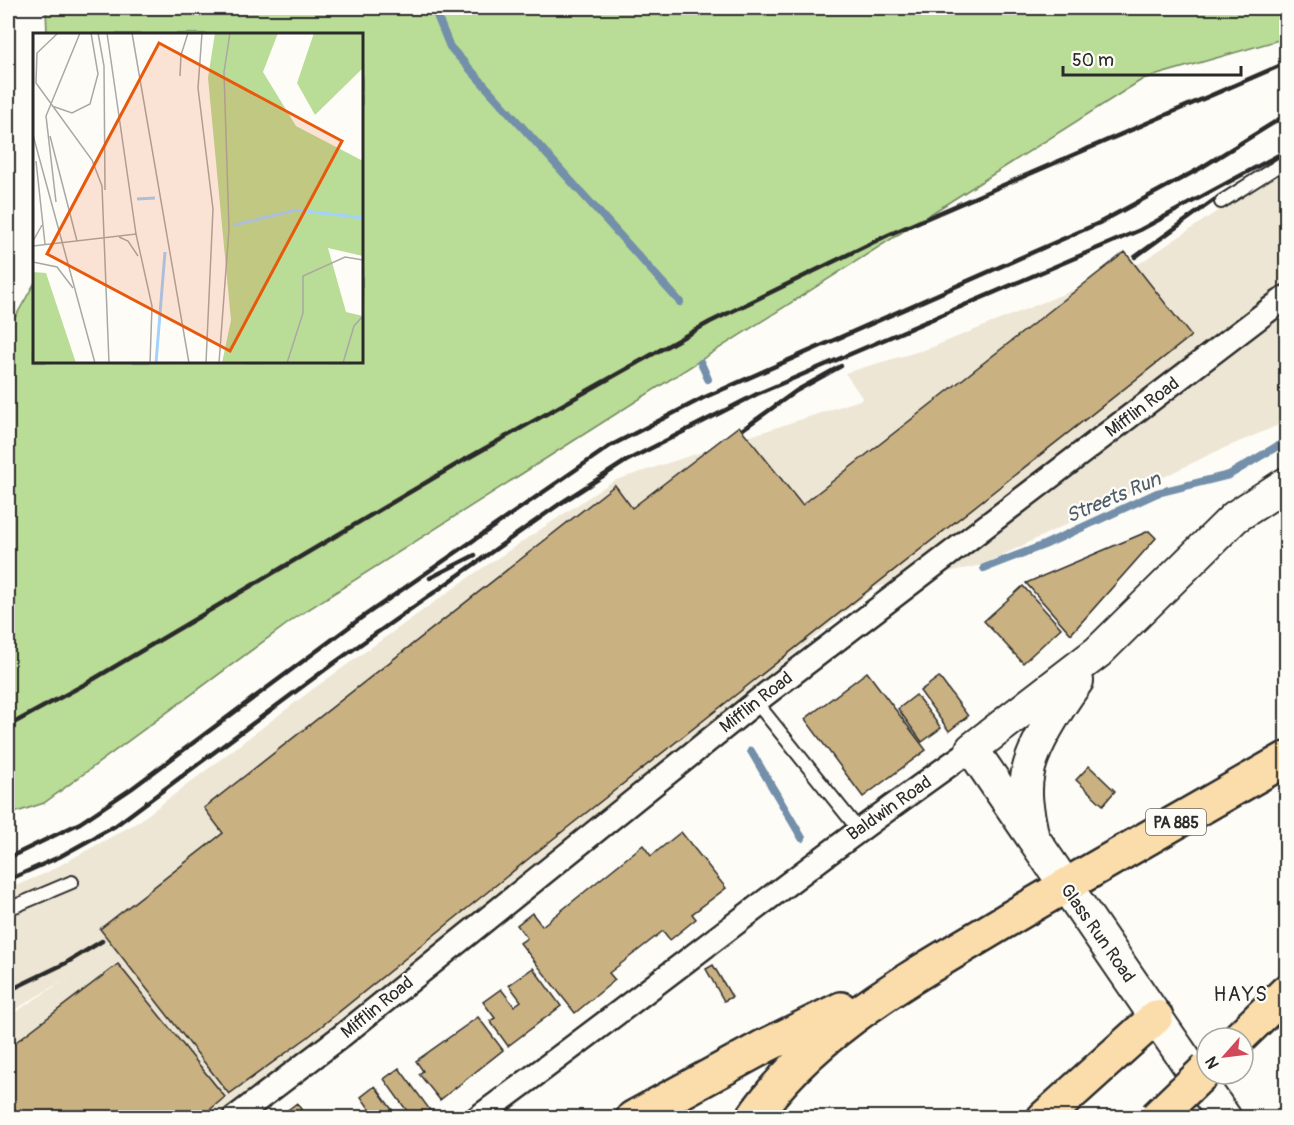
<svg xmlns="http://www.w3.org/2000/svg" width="1294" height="1125" font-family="Pangolin,sans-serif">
	<rect width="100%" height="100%" fill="#fdfcf7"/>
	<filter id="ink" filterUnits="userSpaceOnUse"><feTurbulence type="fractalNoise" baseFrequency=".0167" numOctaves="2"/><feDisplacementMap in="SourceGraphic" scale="12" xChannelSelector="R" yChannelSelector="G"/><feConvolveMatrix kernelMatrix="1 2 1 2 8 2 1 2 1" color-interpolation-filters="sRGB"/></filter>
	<g filter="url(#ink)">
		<path fill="#eee6d4" d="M1286,165V422L1215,452L982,565L876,587L563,843L217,1117H8V1017L72,975L8,1014V889L46,873L138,822L313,689L475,573L613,481L863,399L845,373L930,348L1140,263Z"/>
		<path fill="#b9dc96" stroke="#728460" stroke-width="1.5" d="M46,8H1286V38L1143,79L298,616L44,803L8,815V330L34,284V362H362V34H47Z"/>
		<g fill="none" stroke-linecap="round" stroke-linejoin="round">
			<path stroke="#738faa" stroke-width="8" d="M434,8L450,47L680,302
				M701,363L708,379
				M984,568L1044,545L1157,493L1229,475L1286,441
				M751,751L802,838"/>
		</g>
		<path fill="#cab181" stroke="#2b2b2b" stroke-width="1.5" d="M1125,252L1191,336L553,839L308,1037L229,1094L100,929L223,833L204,808L615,485L632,508L739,426L802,505Z
			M1149,531L1156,538L1071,634L1026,583Z
			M1023,586L1061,628L1023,663L984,621Z
			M867,672L926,750L863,797L805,719Z
			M939,677L968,716L949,731L920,691Z
			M916,695L941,728L922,742L898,709Z
			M1089,766L1115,791L1103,805L1076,780Z
			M681,832L726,888L692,914L696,919L670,940L663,931L609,973L615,980L575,1013L520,943L527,938L517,925L532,913L542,926L643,845L651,856Z
			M118,964L225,1097L200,1118H8V1048Z
			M713,965L732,997L724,1001L706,969Z
			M533,968L561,1006L508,1046L490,1021L495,1018L483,1002L501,989L514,1006L521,1001L509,985Z
			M478,1017L503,1050L440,1100L419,1074L423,1071L416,1061Z
			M399,1068L430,1110L420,1118H412L384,1079Z
			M375,1086L398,1118H376L361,1097Z
			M297,1103L307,1118H277Z"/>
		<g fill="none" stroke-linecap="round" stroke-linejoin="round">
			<defs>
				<path id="lane" d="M1221,202L1286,161
					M756,702L858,829
					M8,909L72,882"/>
				<path id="street" d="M234,1118L339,1038L766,694L1286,297
					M477,1118C643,997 803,868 972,749"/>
				<path id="secondary" d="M1032,834C1028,814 1023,793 1028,772C1034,743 1059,706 1077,681
					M1225,1118L972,749L1098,652L1235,517L1286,484"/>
				<path id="primary" d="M1239,1038L1286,992
					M633,1118L765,1046L841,1009
					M753,1118C815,1028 911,978 1002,923C1096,867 1192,813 1286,759
					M1044,1118L1156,1017"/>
			</defs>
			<use href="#lane" stroke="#2b2b2b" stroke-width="16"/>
			<use href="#street" stroke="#2b2b2b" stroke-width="27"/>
			<use href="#secondary" stroke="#2b2b2b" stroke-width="36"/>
			<use href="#primary" stroke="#2b2b2b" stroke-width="38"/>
			<use href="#lane" stroke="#fdfcf7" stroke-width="12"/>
			<use href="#street" stroke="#fdfcf7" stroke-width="22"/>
			<use href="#secondary" stroke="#fdfcf7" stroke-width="32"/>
			<use href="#primary" stroke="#fbddab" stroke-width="33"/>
			<path stroke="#2b2b2b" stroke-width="4.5" d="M1135,257L1214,200
				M743,429L796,391L841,366
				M430,578L475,555
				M8,726L87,683L459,463L710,322L888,235L1286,63
				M8,858L80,823L131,789L361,618L610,446L703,398L1099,223L1199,169L1286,115
				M8,880L59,857L115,826L334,663L561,503L626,461L757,394L1140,230L1286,151
				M8,991L66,963L102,941"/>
			<defs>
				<path id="primary-bridge" d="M1156,1118L1207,1069"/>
			</defs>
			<use href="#primary-bridge" stroke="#2b2b2b" stroke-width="38" stroke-linecap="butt"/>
			<use href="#primary-bridge" stroke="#fbddab" stroke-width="33"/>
		</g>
	</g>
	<g text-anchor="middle" stroke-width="4.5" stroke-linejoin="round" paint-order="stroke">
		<rect fill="#fdfcf7" stroke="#6a6a68" stroke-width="1.5" x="1146" y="809" width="60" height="26" rx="4.5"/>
		<g font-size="16" font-weight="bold" fill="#2b2b2b">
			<text x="1176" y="828">PA 885</text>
		</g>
		<g font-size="18" fill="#2b2b2b" stroke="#fdfcf7">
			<text transform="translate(1142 407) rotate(-37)" y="6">Mifflin Road</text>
			<text transform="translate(756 702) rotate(-38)" y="6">Mifflin Road</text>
			<text transform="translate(889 808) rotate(-35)" y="6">Baldwin Road</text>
			<text transform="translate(1098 933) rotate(55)" y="6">Glass Run Road</text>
			<text transform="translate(377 1007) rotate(-39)" y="6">Mifflin Road</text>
		</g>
		<g font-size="20" font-style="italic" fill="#4f5d6a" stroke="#fdfcf7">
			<text transform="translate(1113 497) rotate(-23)" y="7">Streets Run</text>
		</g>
		<g font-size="20" letter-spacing="1.5" fill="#2b2b2b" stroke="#fdfcf7">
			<text x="1241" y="1001">HAYS</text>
		</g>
	</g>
	<g transform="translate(33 33)">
		<rect width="330" height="330" fill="#fdfcf7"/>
		<path d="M182,0H245L230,39L263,93L330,128V223L295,215L313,279L330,283V330H189L198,287L175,45ZM281,0H330V35L282,82L264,50ZM0,239L13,240L43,330H0Z" fill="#b9dc96"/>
		<path fill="none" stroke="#a3d1fe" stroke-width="3" d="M104,166L122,165M201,192L263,177L330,185M123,330L132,219"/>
		<path fill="none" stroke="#a9a8a5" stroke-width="1.5" d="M25,0L4,20L3,50L59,127L69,153L76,330M65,0L71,33L72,157M74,0L103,201M99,0L156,330M169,0L165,55L180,176L173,330M147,43L148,22L155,0M19,73L39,80L57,71L65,41L58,0M0,102L62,330M17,103L44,208M3,128L12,211M23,169L13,83L47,0M86,204L95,208L105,223M0,208L9,192M0,213L103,201L119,273L117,330M0,229L24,234L40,255M186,330L196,196L191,39L197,0M254,330L270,280V243L312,224L330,227M310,330L321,293L330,283"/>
		<path fill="#e8590c" fill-opacity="0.15" stroke="#e8590c" stroke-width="3" d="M126,10L309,108L197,318L14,221Z"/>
		<rect width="330" height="330" fill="none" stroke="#2b2b2b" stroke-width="3"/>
	</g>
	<rect width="1294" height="1125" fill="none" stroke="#fdfcf7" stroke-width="30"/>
	<rect x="15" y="15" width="1264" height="1095" fill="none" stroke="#2b2b2b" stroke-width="2" filter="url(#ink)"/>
	<g transform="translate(1225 1056) rotate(242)"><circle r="28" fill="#fdfcf7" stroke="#a9a8a5" stroke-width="1.5"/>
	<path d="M0-4.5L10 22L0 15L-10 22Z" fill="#d1495b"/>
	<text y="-9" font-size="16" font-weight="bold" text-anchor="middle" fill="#2b2b2b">N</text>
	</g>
	<path d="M1063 66v9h178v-9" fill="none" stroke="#2b2b2b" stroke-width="3"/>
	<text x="1072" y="66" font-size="18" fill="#2b2b2b" stroke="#fdfcf7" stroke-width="4.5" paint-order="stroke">50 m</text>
</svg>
